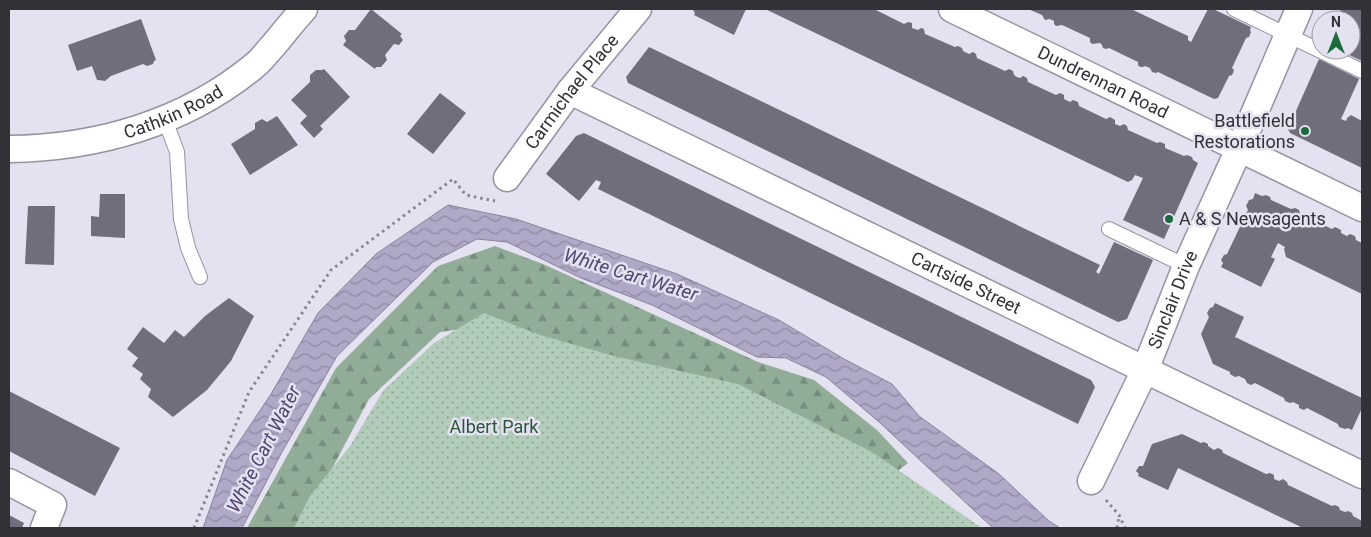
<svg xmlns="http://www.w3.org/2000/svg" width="1371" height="537" font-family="Roboto,sans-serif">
	<defs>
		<pattern id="forest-firs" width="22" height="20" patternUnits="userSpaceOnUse" patternTransform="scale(1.25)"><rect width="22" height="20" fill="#91ad98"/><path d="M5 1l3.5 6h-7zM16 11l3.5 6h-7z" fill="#778d7d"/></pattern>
		<pattern id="park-dots" width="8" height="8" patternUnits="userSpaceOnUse" patternTransform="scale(1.25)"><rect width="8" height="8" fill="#b1ccb8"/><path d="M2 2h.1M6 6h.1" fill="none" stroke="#91a696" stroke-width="1.8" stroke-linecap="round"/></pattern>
		<pattern id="water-waves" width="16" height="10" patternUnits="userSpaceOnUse" patternTransform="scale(1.25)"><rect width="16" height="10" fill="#afa8c6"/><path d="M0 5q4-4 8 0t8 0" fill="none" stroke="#8f89a2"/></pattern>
	</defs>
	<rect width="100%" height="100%" fill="#e4e1f0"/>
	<path fill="url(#forest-firs)" d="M495,246L543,264L758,362L814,380L877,430L908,463L887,479L485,326L440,332L369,399L318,495L302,528H247L336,368L438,266Z"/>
	<path fill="url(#park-dots)" d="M484,313L540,335L618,357L738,384L872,452L982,528H294L310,496L350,446L383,391L434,343Z"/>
	<path fill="url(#water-waves)" stroke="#8a849b" d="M448,205L516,219L677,274L779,320L844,359L892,384L919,416L999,474L1049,521L1060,528H993L879,422L826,377L786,358L757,357L652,305L581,278L507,242L477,239L433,262L337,356L282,452L242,528H203L227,460L271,394L318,313L376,254Z"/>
	<path fill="#716e7c" d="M371,9L402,34L400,36L403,40L399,45L394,44L385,55L387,60L381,67H376L375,69L343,45L346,41L344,36L349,30H355Z
		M694,9H746L734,35L694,15L695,13L693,10Z
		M765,9H874L904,24L908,22L912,23V28L918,30L921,28L924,29L925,34L955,47L958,46L962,48L963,51L969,54L973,52L976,54L977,58L1005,71L1009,69L1013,71L1014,75L1017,77L1020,78L1023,76L1027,78L1028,82L1056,95L1060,93L1064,95V99L1070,102L1073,100L1078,102L1079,106L1106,119L1110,117L1115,120V124L1120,126L1124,124L1127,126L1128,130L1157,143L1160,142L1165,144V148L1184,156L1187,155L1192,157L1193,160L1198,163L1164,239L1123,220L1143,178L1135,175L1132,180L1128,182Z
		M1028,9H1131L1188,36V40L1191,42L1208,9H1213L1251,27L1250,30L1251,32L1249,37L1246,38L1232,68L1234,70L1233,73L1232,75L1229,76L1218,98L1214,99L1158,72L1156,73L1152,72L1150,68L1145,66L1143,67H1140L1138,65V62L1109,48L1106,49L1103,48L1102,45L1100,43L1092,44L1090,42V38L1062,25L1056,26L1054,24V21L1050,19L1045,20L1042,15Z
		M1341,9H1362V61L1339,50H1351V20H1337Z
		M141,19L156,60L154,61L153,64L147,66L143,64L111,76L105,81L99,80H97L92,66L77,71L68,45Z
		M649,47L1100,265L1096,272L1099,274L1114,242L1153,260L1127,319L1118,322L628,83L626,77Z
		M1319,59L1359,79L1341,119L1346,121L1347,118L1351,115L1362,121V168L1290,133L1288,129Z
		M324,69L350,97L320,126L323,129L314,138L300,123L307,116L291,100L310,82V75L316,70H322Z
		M440,93L466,113L433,154L407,134Z
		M277,116L298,145L250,175L231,144L255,129V123L262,119L267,122Z
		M584,133L1091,380L1095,387L1078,424L598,189L601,182L596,180L579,201L546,174L576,136Z
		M1255,193L1262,196L1266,195L1270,197L1271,200L1291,209L1295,208L1299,210L1300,214L1332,229L1335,227L1341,230V233L1347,236L1350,234L1355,236L1356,240L1362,243V294L1286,257L1284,249L1285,247L1278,243L1271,257L1275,259L1261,287L1221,267L1223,263L1221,260L1224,255L1227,254L1248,210L1246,206L1249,200L1253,199Z
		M100,194H125V238L91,236V216L99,217Z
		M28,206H55L54,265L25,264Z
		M229,298L254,316L231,361L207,390L173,417L148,397L151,389L140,379L143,374L132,366L138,358L127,349L143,327L164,343L175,330L184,337L205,316Z
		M1215,303L1244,317L1235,337L1362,398V408L1352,430L1348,428L1345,429L1339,427L1338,424L1307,408L1304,410L1299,408V405L1293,402L1290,403L1285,401L1284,398L1255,383L1251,385L1247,383L1245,379L1239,376L1235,377L1230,374V372L1213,364L1201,334L1209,317L1207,313L1210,308L1213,307Z
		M9,391L120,448L95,496L9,451Z
		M1182,434L1201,443L1204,442L1208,444V446L1214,450L1218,448L1222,450L1223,453L1266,474L1270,473L1274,475V479L1279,481L1283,479L1287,482L1288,485L1332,506L1335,505L1339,507L1340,510L1345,512L1348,511L1352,513L1353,516L1362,521V528H1303L1178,468L1168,490L1138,476L1139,474L1136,471L1139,466H1143L1152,444Z
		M9,515L24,523L22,528H9Z"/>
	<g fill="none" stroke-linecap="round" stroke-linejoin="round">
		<defs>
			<path id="service" d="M1234,9L1362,71
				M165,120L177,152L181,219L188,248L200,277
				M1109,229L1186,266"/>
			<g id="minor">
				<path id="s1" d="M952,9L1362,208"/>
				<path id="s2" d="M570,91L1362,475"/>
				<path id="s3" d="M9,149C97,148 185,123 254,66C261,61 266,53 272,47C283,34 293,21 304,9"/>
				<path id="s4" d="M507,178L570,91L638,9"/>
				<path id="s5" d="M1091,481L1145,370L1186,266L1239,149L1299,9"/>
				<path d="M9,482L53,505L44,528"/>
			</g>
		</defs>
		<use href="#service" stroke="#9693a1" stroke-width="16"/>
		<use href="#minor" stroke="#9693a1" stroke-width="29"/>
		<path stroke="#88858f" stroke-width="3" stroke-dasharray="2.5 4" stroke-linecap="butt" d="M1106,500L1119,515L1125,528
			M194,528L249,392L331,270L453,179L466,195L495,201
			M1117,528L1119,516"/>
		<use href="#service" stroke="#fff" stroke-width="14"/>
		<use href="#minor" stroke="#fff" stroke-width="26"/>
	</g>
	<g fill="#196b3c" stroke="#e4e1f0" stroke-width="2">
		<circle cx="1305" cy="131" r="5"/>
		<circle cx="1169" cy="219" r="5"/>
	</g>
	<g text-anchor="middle" stroke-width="5" stroke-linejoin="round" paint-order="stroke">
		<g font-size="18" fill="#333137" stroke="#e4e1f0">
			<text dy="6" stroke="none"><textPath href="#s1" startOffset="168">Dundrennan Road</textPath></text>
			<text dy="6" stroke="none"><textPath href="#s4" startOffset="108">Carmichael Place</textPath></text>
			<text dy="6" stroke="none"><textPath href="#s3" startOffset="170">Cathkin Road</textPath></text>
			<text dy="6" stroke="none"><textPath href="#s2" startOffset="440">Cartside Street</textPath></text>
			<text dy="6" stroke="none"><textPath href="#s5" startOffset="199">Sinclair Drive</textPath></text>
		</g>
		<g font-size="18" fill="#333137" stroke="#e4e1f0" text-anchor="end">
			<text x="1295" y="127">Battlefield<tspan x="1295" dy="21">Restorations</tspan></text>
			<text x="1179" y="225" text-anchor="start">A &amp; S Newsagents</text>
		</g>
		<g font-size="18" fill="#295739" stroke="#e4e1f0">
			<text x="494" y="433">Albert Park</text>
		</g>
		<g font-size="19" font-style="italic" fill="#524571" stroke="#e4e1f0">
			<text transform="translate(631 274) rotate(17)" y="7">White Cart Water</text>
			<text transform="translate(263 449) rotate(-63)" y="7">White Cart Water</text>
		</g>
	</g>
	<rect width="1371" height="537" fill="none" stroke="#333137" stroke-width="20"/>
	<g transform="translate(1336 35)"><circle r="24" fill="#e4e1f0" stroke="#9d9ba6"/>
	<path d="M0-4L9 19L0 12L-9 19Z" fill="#196b3c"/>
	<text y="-8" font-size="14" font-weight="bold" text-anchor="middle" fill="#333137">N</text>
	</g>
</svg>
